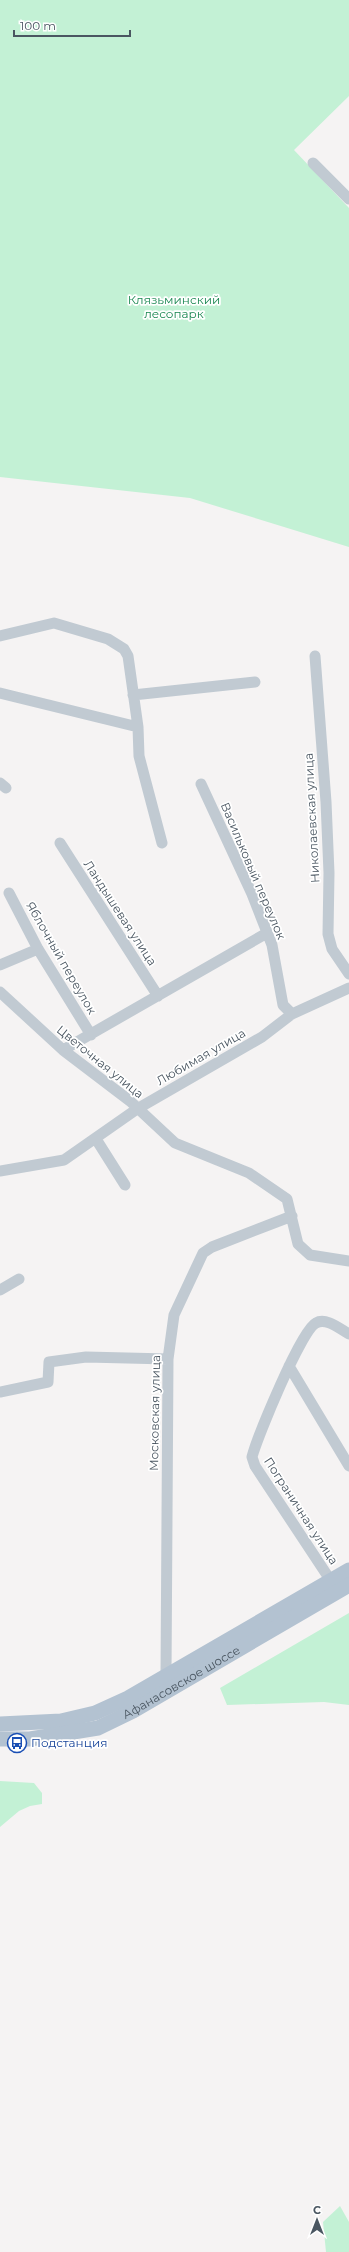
<svg xmlns="http://www.w3.org/2000/svg" width="349" height="2252" font-family="Montserrat,sans-serif">
	<rect width="100%" height="100%" fill="#f5f3f3"/>
	<path fill="#c3f1d5" d="M0,0H349V96L294,150L349,208V547L190,498L0,477Z
		M349,1613V1705L324,1702L227,1705L220,1688Z
		M0,1781L34,1783L42,1793V1804L30,1806L19,1811L0,1827Z
		M340,2206L349,2222V2252H326L323,2222Z"/>
	<g fill="none" stroke-linecap="round" stroke-linejoin="round">
		<path stroke="#c1cad2" stroke-width="11" d="M313,163L349,199
			M0,636L54,623L108,639L124,649L128,656L138,727L139,756L162,843
			M315,656L326,802L329,873L328,934L332,949L349,974
			M0,693L138,727
			M133,695L255,682
			M0,783L6,788
			M201,784L252,894L272,945L283,1005L292,1014
			M60,843L158,996
			M9,893L38,949L91,1035
			M0,965L38,949
			M0,992L63,1050L130,1101L175,1143L249,1173L287,1199L298,1244L310,1255L349,1261
			M63,1050L267,933
			M96,1139L125,1185
			M0,1171L64,1160L137,1109L262,1037L292,1014L349,988
			M0,1290L19,1279
			M289,1366L349,1466
			M0,1392L48,1382L49,1362L86,1357L168,1359
			M331,1581L255,1466L252,1457C257,1438 301,1330 316,1323C326,1317 340,1329 349,1334
			M166,1675L168,1359L174,1315L203,1253L212,1247L292,1216"/>
		<g stroke="#b3c2d1" stroke-width="15">
			<path d="M0,1724L61,1721L95,1713L128,1698L349,1570"/>
			<path id="s1" d="M0,1739H30L98,1728L133,1711L349,1585"/>
		</g>
	</g>
	<defs>
		<symbol id="bus-ring" viewBox="-11 -11 22 22"><circle r="9.5" fill="#fff" stroke="#1a4fb4" stroke-width="1.5"/><path d="M-5-6H5V4H4V6H2V4H-2V6H-4V4H-5ZM-3.5-4V0h7V-4ZM-3.5 1.2v1.5H-2V1.2ZM2 1.2v1.5H3.5V1.2Z" fill="#1a4fb4"/></symbol>
	</defs>
	<g fill-rule="evenodd">
		<use href="#bus-ring" x="6" y="1732" width="22" height="22"/>
	</g>
	<g text-anchor="middle" stroke-width="3.5" stroke-linejoin="round" paint-order="stroke">
		<g font-size="12" fill="#17864f" stroke="#fff">
			<text x="174" y="304">Клязьминский<tspan x="174" dy="14">лесопарк</tspan></text>
		</g>
		<g font-size="12" fill="#4a5661" stroke="#fff">
			<text transform="translate(312 818) rotate(-93)" y="4">Николаевская улица</text>
			<text transform="translate(253 871) rotate(67)" y="4">Васильковый переулок</text>
			<text transform="translate(120 913) rotate(57)" y="4">Ландышевая улица</text>
			<text transform="translate(61 958) rotate(60)" y="4">Яблочный переулок</text>
			<text transform="translate(201 1057) rotate(-30)" y="4">Любимая улица</text>
			<text transform="translate(100 1062) rotate(39)" y="4">Цветочная улица</text>
			<text transform="translate(155 1413) rotate(-89)" y="4">Московская улица</text>
			<text transform="translate(301 1511) rotate(57)" y="4">Пограничная улица</text>
			<text dy="4" stroke="none"><textPath href="#s1" startOffset="194">Афанасовское шоссе</textPath></text>
		</g>
		<g font-size="12" fill="#164399" stroke="#fff" text-anchor="start">
			<text x="31" y="1747">Подстанция</text>
		</g>
	</g>
	<g transform="translate(317 2220)" stroke="#ffffff" stroke-width="3" paint-order="stroke">
	<path d="M0-3L7 15L0 10L-7 15Z" fill="#4a5661"/>
	<text y="-6" font-size="11" font-weight="bold" text-anchor="middle" fill="#4a5661">С</text>
	</g>
	<path d="M14 30v6h116v-6" fill="none" stroke="#4a5661" stroke-width="2"/>
	<text x="20" y="30" font-size="12" fill="#4a5661" stroke="#ffffff" stroke-width="3" paint-order="stroke">100 m</text>
</svg>
